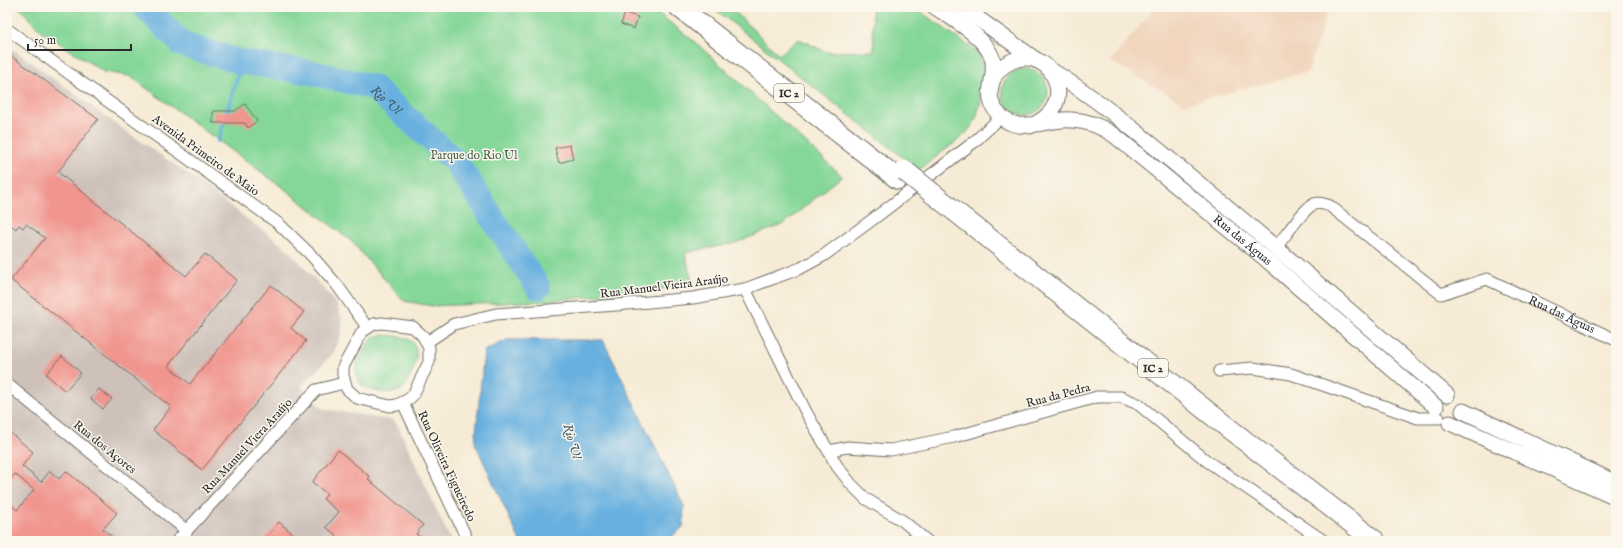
<svg xmlns="http://www.w3.org/2000/svg" width="1623" height="548" font-family="'IM FELL English',serif">
	<rect width="100%" height="100%" fill="#fbf7ec"/>
	<filter id="ink" filterUnits="userSpaceOnUse"><feTurbulence type="fractalNoise" baseFrequency=".025" numOctaves="2"/><feDisplacementMap in="SourceGraphic" scale="8" xChannelSelector="R" yChannelSelector="G"/><feConvolveMatrix kernelMatrix="1 2 1 2 8 2 1 2 1" color-interpolation-filters="sRGB"/></filter>
	<filter id="wash" filterUnits="userSpaceOnUse"><feTurbulence type="fractalNoise" baseFrequency=".012" numOctaves="4" result="noise"/><feDisplacementMap in="SourceGraphic" scale="16" xChannelSelector="R" yChannelSelector="G"/><feGaussianBlur stdDeviation="0.9" result="paint"/><feColorMatrix in="noise" values="0 0 0 0 0 0 0 0 0 0 0 0 0 0 0 0 0 1.4 0 .05"/><feComposite in="paint" operator="in"/></filter>
	<g filter="url(#wash)">
		<rect width="100%" height="100%" fill="#f6ebd5"/>
		<path fill="#f1d5bd" d="M1156,7H1329L1308,72L1185,104L1110,61Z"/>
		<path fill="#cec1ba" d="M7,45L127,132L181,169L270,236L287,249L323,288L337,305L342,320V333L334,352L301,387L323,409L392,420L397,424L451,541H7Z"/>
		<path fill="#85d799" stroke="#588162" d="M19,7H650L695,42L842,176L784,224L735,243L685,253L693,286L548,301L432,306L404,301L351,241L286,190L130,76L104,72L41,31Z
			M712,7H730L779,55L799,39L826,52L874,51L872,7H914L979,53L984,68L980,105L975,121L968,131L958,140L919,170Z
			M1002 92a23 23 0 1 1 46 0a23 23 0 1 1-46 0Z
			M384,335C390,336 399,336 405,338C421,343 417,361 412,372C409,379 406,386 400,390C392,395 368,392 362,385C358,381 355,374 356,368C357,362 367,343 372,339C376,336 379,335 384,335Z"/>
		<path fill="#67b0df" stroke="#496e85" d="M507,340H603L684,506L683,527L667,541H520L475,443L484,351Z"/>
		<g fill="none" stroke-linecap="round" stroke-linejoin="round">
			<path stroke="#67b0df" stroke-width="4" d="M218,141L242,62"/>
			<path stroke="#67b0df" stroke-width="25" id="s1" d="M145,7L183,45L242,62L309,72L373,87L455,161L538,287"/>
		</g>
		<g id="blocks">
			<path fill="#f0968f" d="M625,13L638,17L634,29L621,24Z
				M7,53L98,119L58,172L186,276L205,254L237,280L168,366L190,384L271,285L304,312L291,328L306,341L202,470L153,430L171,407L11,280L45,238L26,224L23,228L19,225L16,229L7,222Z
				M245,104L257,121L248,128L245,123H213V111H235Z
				M570,145L573,159L559,163L555,148Z
				M62,356L81,373L65,391L46,374Z
				M99,389L112,399L103,409L91,399Z
				M7,430L33,452L22,466L41,482L50,471L59,479L66,471L117,513L103,529L117,541H7V501L17,510L34,490L15,474L7,483Z
				M338,450L370,477L368,479L423,525L416,534L425,541H353L348,537L343,541L326,527L339,512L323,499L327,494L312,482Z
				M279,522L302,541H263Z"/>
		</g>
	</g>
	<g filter="url(#ink)">
		<use href="#blocks" fill-opacity="0" stroke="#726e66" stroke-width="1"/>
		<g fill="none" stroke-linecap="round" stroke-linejoin="round">
			<defs>
				<g id="street">
					<path d="M7,29L279,224L311,255L337,285L367,327"/>
					<path id="s2" d="M1276,247C1285,237 1304,208 1314,204C1320,202 1324,204 1330,206L1441,294L1487,279L1616,340"/>
					<path d="M745,289L806,412L837,466L851,484L866,499L903,521L927,541"/>
					<path d="M382,323L413,327L423,336L429,348V362L413,395L409,399L397,405L390,406L357,398L347,389L343,375V367L362,332L374,324Z"/>
					<path d="M427,342L454,324L496,314L616,305L693,298L745,289L801,268L823,256L872,220L974,142L1001,117"/>
					<path d="M1219,371L1253,368L1291,374L1418,418H1439"/>
					<path d="M7,384L187,531"/>
					<path d="M403,403L468,541"/>
					<path d="M829,451L847,447L891,450L954,437L1097,397H1121L1138,404L1207,461L1324,541"/>
					<path d="M177,541L316,390L344,383"/>
				</g>
				<g id="secondary">
					<path d="M935,7C953,19 988,38 993,61C994,67 993,74 992,80"/>
					<path d="M962,7L1036,60"/>
					<path d="M1049,69C1105,103 1153,146 1203,187C1286,255 1366,325 1447,395"/>
					<path id="s3" d="M1030,126C1082,107 1052,44 1012,61C1003,65 995,72 992,82C989,92 990,103 996,111C1017,139 1044,117 1072,120C1088,121 1101,126 1114,135L1266,259L1436,407"/>
					<path d="M1463,411L1616,483"/>
					<path d="M1450,423L1616,497"/>
				</g>
				<path id="highway" d="M679,7L898,179
					M932,193L1227,427L1375,541"/>
			</defs>
			<use href="#street" stroke="#726e66" stroke-width="13"/>
			<use href="#secondary" stroke="#726e66" stroke-width="17"/>
			<use href="#highway" stroke="#726e66" stroke-width="22"/>
			<use href="#street" stroke="#fff" stroke-width="11"/>
			<use href="#secondary" stroke="#fff" stroke-width="15"/>
			<use href="#highway" stroke="#fff" stroke-width="20"/>
			<defs>
				<path id="highway-bridge" d="M905,171L932,193"/>
			</defs>
			<use href="#highway-bridge" stroke="#726e66" stroke-width="22" stroke-linecap="butt"/>
			<use href="#highway-bridge" stroke="#fff" stroke-width="20"/>
		</g>
	</g>
	<g text-anchor="middle" stroke-width="3" stroke-linejoin="round" paint-order="stroke">
		<g fill="#fbf7ec" stroke="#696865" stroke-width="1">
			<rect x="774" y="84" width="30" height="18" rx="3"/>
			<rect x="1138" y="359" width="30" height="18" rx="3"/>
		</g>
		<g font-size="11" font-weight="bold" fill="#2b2b2b">
			<text x="789" y="97">IC 2</text>
			<text x="1153" y="372">IC 2</text>
		</g>
		<g font-size="12" fill="#2b2b2b" stroke="#fbf7ec">
			<text transform="translate(206 155) rotate(36)" y="4">Avenida Primeiro de Maio</text>
			<text dy="4" stroke="none"><textPath href="#s3" startOffset="465">Rua das Águas</textPath></text>
			<text transform="translate(664 286) rotate(-7)" y="4">Rua Manuel Vieira Araújo</text>
			<text dy="4" stroke="none"><textPath href="#s2" startOffset="347">Rua das Águas</textPath></text>
			<text transform="translate(1058 395) rotate(-15)" y="4">Rua da Pedra</text>
			<text transform="translate(247 446) rotate(-47)" y="4">Rua Manuel Viera Araújo</text>
			<text transform="translate(105 447) rotate(39)" y="4">Rua dos Açores</text>
			<text transform="translate(447 466) rotate(65)" y="4">Rua Oliveira Figueiredo</text>
		</g>
		<g font-size="12" fill="#465f4c" stroke="#fbf7ec">
			<text x="474" y="159">Parque do Rio Ul</text>
		</g>
		<g font-size="13" font-style="italic" fill="#405a6a" stroke="#fbf7ec">
			<text dy="5" stroke="none"><textPath href="#s1" startOffset="267">Rio Ul</textPath></text>
			<text transform="translate(573 441) rotate(74)" y="5">Rio Ul</text>
		</g>
	</g>
	<rect width="1623" height="548" fill="none" stroke="#fbf7ec" stroke-width="24"/>
	<path d="M28 44v6h103v-6" fill="none" stroke="#2b2b2b" stroke-width="2"/>
	<text x="34" y="44" font-size="12" fill="#2b2b2b" stroke="#fbf7ec" stroke-width="3" paint-order="stroke">50 m</text>
</svg>
